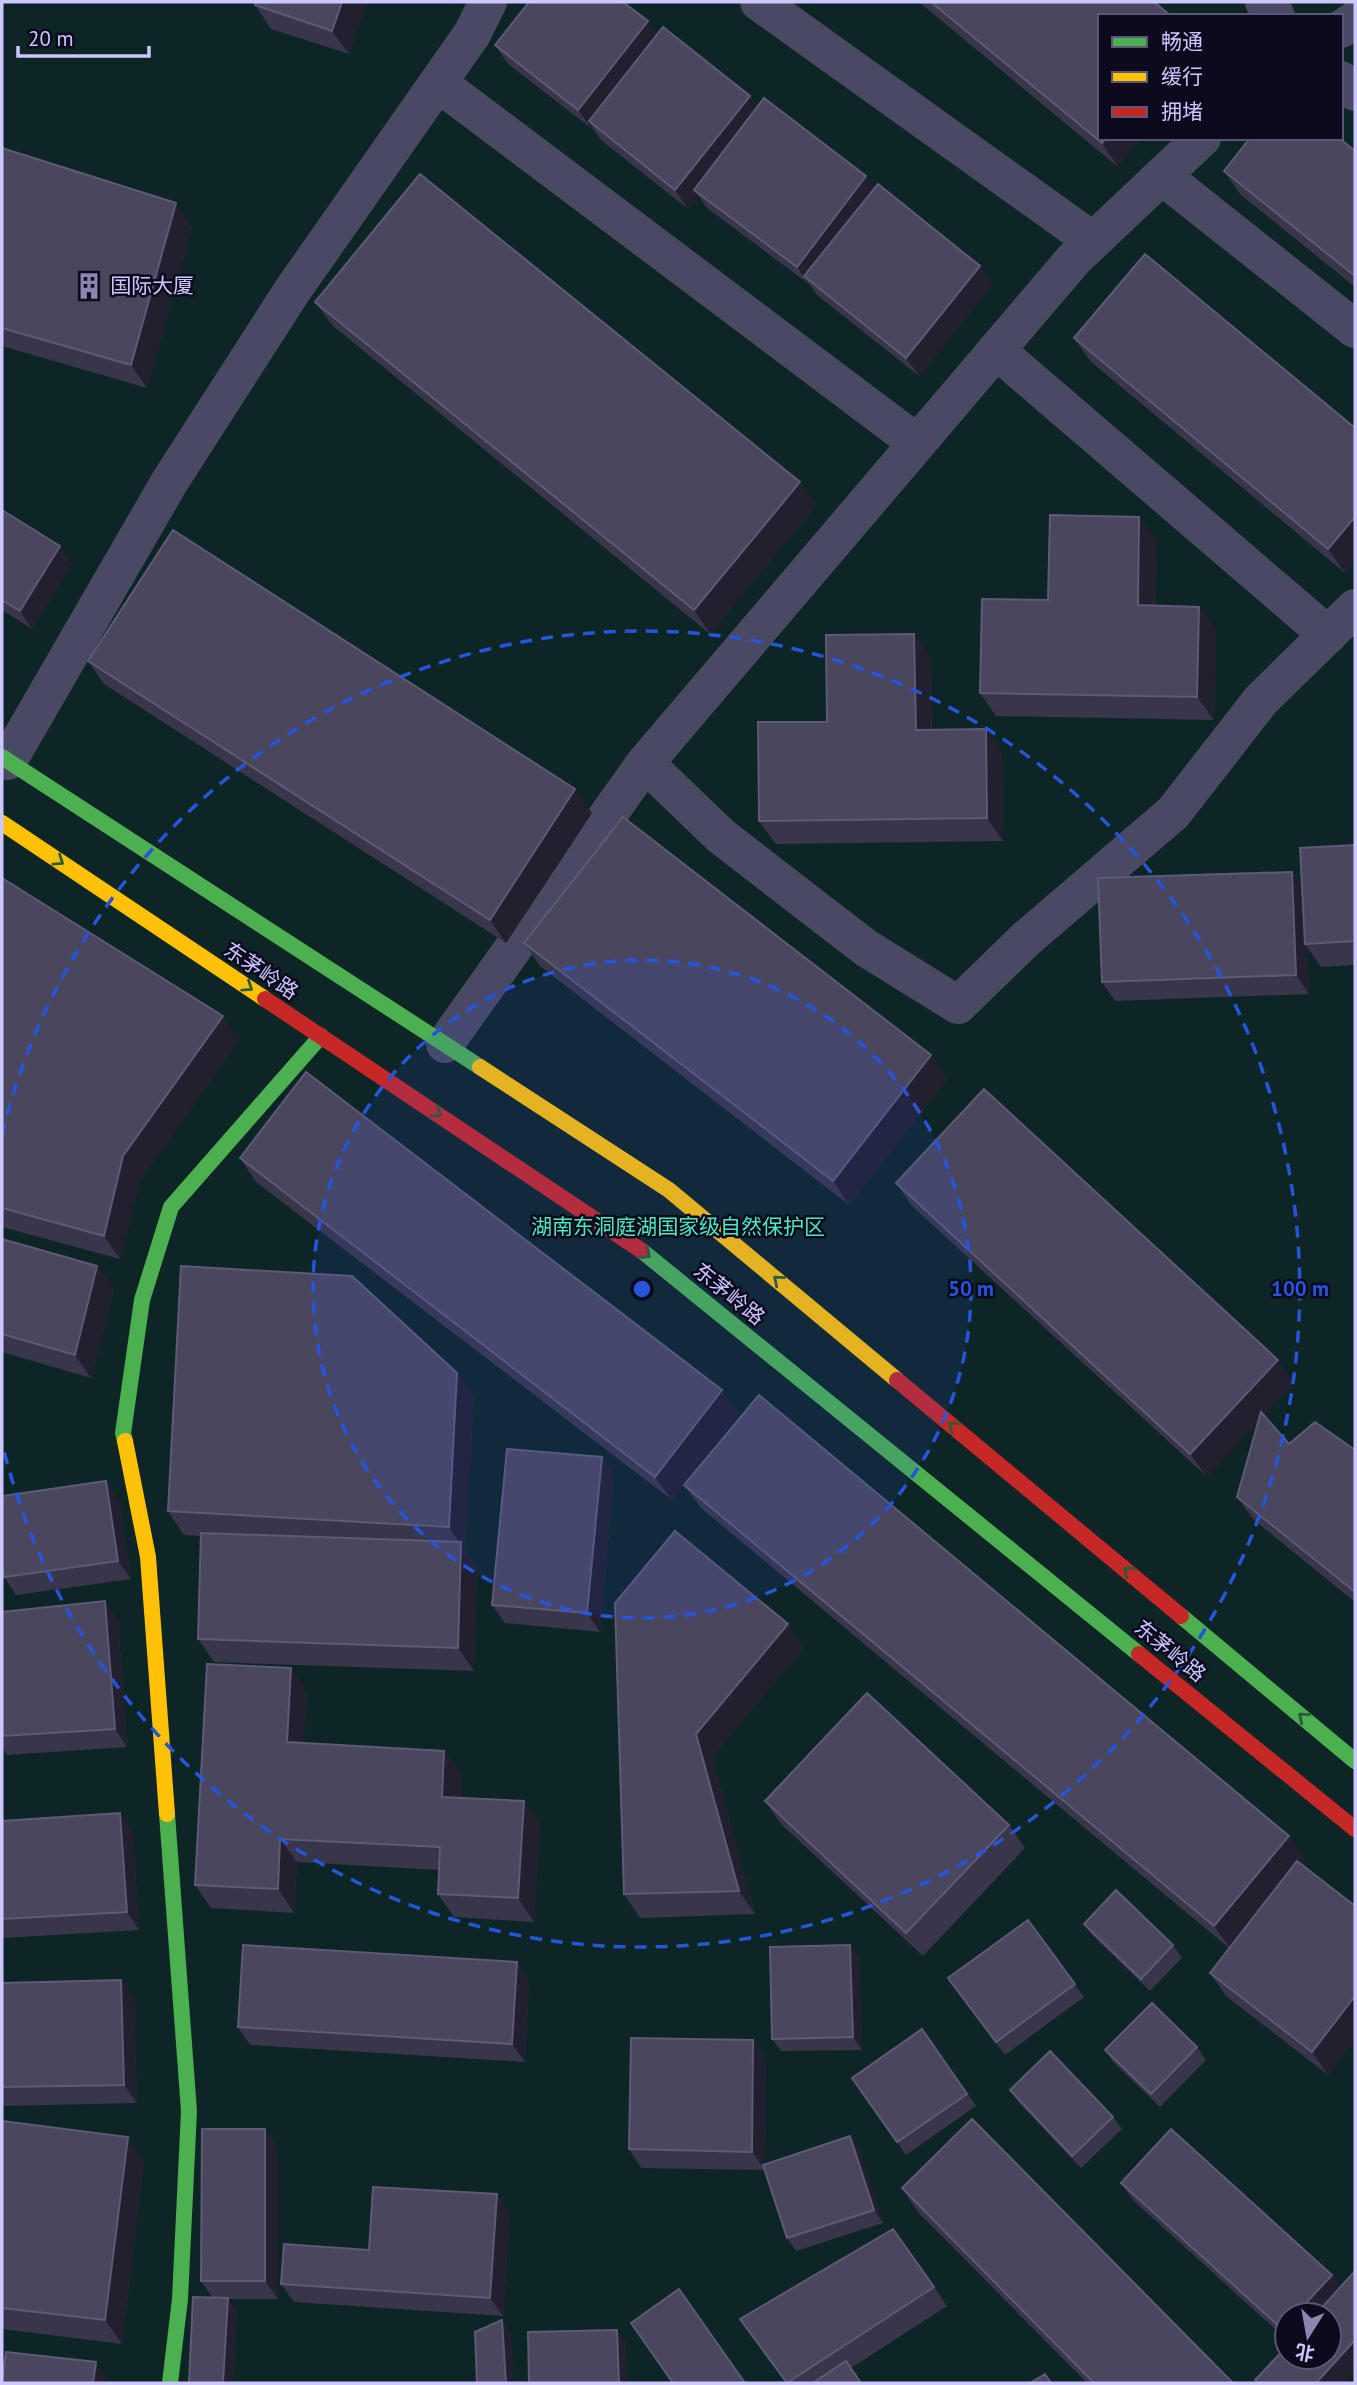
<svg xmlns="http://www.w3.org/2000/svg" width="1357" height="2385" font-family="'PT Sans','Noto Sans SC',sans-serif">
	<rect width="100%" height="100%" fill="#100e1a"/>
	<path fill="#0d2525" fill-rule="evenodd" d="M2,2H1355V2383H2ZM1100,16H1341V138H1100ZM1287,2315H1329V2357H1287Z"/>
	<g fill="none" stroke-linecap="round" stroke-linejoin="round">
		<path stroke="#494963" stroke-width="38" d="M759,2L1093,241
			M1264,2L1276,16
			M1341,29L1355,20
			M1341,80L1355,92
			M438,83L917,443
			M1162,176L1355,329
			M996,350L1328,635
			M8,761L170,481L292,291L472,34L488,2
			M645,763L721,836L866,948L958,1005L1026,939L1173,813L1261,700L1355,608
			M445,1044L645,763L1074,259L1202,138"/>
		<path stroke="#4caf50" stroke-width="16" d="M2,757L480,1067
			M642,1251L1139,1654
			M125,1441L123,1433L142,1300L171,1207L321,1036
			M1181,1616L1355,1761
			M167,1814L189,2111L180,2299L170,2383"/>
		<path stroke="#ffc107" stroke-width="16" d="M2,823L265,999
			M480,1067L669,1190L897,1380
			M125,1441L148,1557L167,1814"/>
		<path stroke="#c62828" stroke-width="16" d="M265,999L642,1251
			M897,1380L1181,1616
			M1139,1654L1355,1829"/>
	</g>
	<path fill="#39364b" d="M366,2L349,54L271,29L255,5Z
		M919,2H1154L1118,167Z
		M658,35L750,96L758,107L875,188L993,284L919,376L817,295L810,285L707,208L699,196L688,209L601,140L592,127L591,128L508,64L495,45Z
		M2,148L192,227L147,388L2,346Z
		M1355,151V287L1240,194L1224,171Z
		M315,302L800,482L816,506L710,634L332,325Z
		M1074,338L1355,428V560L1345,573L1090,361Z
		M2,510L72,564L32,629L2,610Z
		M1156,540L1155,606L1216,630L1214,720L996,716L980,693L1048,600Z
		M914,634L930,657L932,730L986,729L1002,752L1003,841L776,844L759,821L827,722Z
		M88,661L592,813L506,943L104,684Z
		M1355,845V965L1321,967L1307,947L1309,994L1115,1001L1102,982L1292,872L1302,886Z
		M2,878L240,1039L140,1180L120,1259L2,1227Z
		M524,943L947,1079L849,1205L540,966Z
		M240,1158L739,1413L672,1500L256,1182Z
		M896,1183L1294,1383L1264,1415L1289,1444L1355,1450V1602L1254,1520L1237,1497L1258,1421L1207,1477L912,1206Z
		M2,1239L97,1266L114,1289L91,1378L2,1352Z
		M474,1396L465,1548L477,1565L474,1671L214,1662L198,1639L201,1536L184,1535L168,1511Z
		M602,1457L614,1476L600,1632L505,1623L492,1605Z
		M684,1485L1289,1836L1305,1860L1302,1864L1355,1906V2040L1328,2075L1226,1996L1210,1973L1229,1948L701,1508Z
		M119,1500L131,1579L16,1595L4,1577Z
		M615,1603L804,1647L712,1757L755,1914L640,1918L624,1894Z
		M118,1620L127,1747L7,1755L2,1747V1736Z
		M307,1692L304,1743L444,1751L461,1774L460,1798L524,1801L540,1825L534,1922L454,1917L438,1894L439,1870L297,1862L294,1913L211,1908L195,1885Z
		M765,1801L1009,1825L1025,1848L923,1956L781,1824Z
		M2,1821L133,1832L139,1930L2,1938Z
		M1028,1920L1084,1997L1005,2055L948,1978Z
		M1084,1924L1173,1945L1182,1958L1150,1991L1093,1936Z
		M850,1945L859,1958L862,2050L781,2051L772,2039Z
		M517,1962L529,1980L525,2062L250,2045L238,2027Z
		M2,1983L134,1998L137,2103L2,2106Z
		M922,2029L976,2106L906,2155L852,2078Z
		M753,2040L766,2059L765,2165L859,2149L883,2223L796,2251L787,2238L764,2170L641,2168L629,2149Z
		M1197,2047L1206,2060L1160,2107L1114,2063L1105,2050Z
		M1010,2090L1113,2117L1122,2129L1081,2168L1019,2103Z
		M2,2121L144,2160L122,2344L2,2329Z
		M278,2147V2299H228L237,2311L233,2383H189L213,2298L201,2281Z
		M1121,2183L1332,2275L1340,2287L1345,2383H1258L1255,2380L1329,2357L1287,2315V2340L1134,2201Z
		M902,2188L1233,2383H1087L918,2212Z
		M510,2213L503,2316L294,2302L281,2284L369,2250Z
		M934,2287L947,2306L851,2368L861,2383H787L740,2319Z"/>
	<path fill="#221f2f" d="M342,2H366L349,54L332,31Z
		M648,21L661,39L589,121L592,127L591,128L578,110Z
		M750,96L763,115L694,190L699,196L688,209L675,190Z
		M1106,138H1142L1118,167L1102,143Z
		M866,176L879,194L804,276L809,285L797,267Z
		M176,203L192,227L147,388L131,365Z
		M980,266L993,284L919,376L906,358Z
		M800,482L816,506L710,634L694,610Z
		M1139,517L1156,540L1154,628L1138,605Z
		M1355,517V560L1345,573L1328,549Z
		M60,546L72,564L32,629L20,611Z
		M1199,607L1216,630L1214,720L1197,697Z
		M914,634L930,657L932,753L916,730Z
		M986,729L1002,752L1003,841L987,818Z
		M575,789L592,813L506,943L490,920Z
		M1292,872L1305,890V944L1307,947L1309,994L1296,975Z
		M223,1016L240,1039L140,1180L120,1259L104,1236L123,1156Z
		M931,1055L947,1079L849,1205L833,1181Z
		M97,1266L114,1289L91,1378L75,1355Z
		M1278,1360L1294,1383L1207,1477L1190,1454Z
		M457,1373L474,1396L465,1548L477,1565L474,1671L458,1648L461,1544L449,1527Z
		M722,1390L739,1413L672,1500L655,1477Z
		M602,1457L614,1476L600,1632L587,1613Z
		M106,1481L119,1500L131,1579L118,1561Z
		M105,1601L118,1620L127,1747L115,1729Z
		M788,1624L804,1647L712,1757L755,1914L739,1891L696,1734Z
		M291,1668L307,1692L303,1765L287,1742Z
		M444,1751L461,1774L458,1820L442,1797Z
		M524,1801L540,1825L534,1922L518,1898Z
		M120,1813L133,1832L139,1930L127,1912Z
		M1289,1836L1305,1860L1231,1949L1214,1926Z
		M280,1839L297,1862L294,1913L278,1889Z
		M850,1945L859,1958L862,2050L853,2037Z
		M517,1962L529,1980L525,2062L512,2044Z
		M121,1980L134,1998L137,2103L124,2085Z
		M1355,1996V2040L1328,2075L1312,2052Z
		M753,2040L766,2059L765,2170L752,2152Z
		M265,2129L278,2147V2299L265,2281Z
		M850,2136L859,2149L883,2223L874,2210Z
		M128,2137L144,2160L122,2344L105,2320Z
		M497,2194L510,2213L503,2316L490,2298Z
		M1332,2275L1345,2294L1325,2315H1295Z
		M228,2298L237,2311L233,2383H223Z
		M502,2320L511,2333L514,2383H506Z
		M1287,2324V2336L1282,2329Z
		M617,2330L626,2342L627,2383H619Z
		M1355,2340V2372L1345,2383H1316Z
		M96,2362L109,2381V2383H93Z"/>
	<path fill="#49465e" stroke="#5d5a77" stroke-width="2" d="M256,2H342L332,31L255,5Z
		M529,2H623L648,21L578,110L495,45Z
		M931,2H1154L1171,16H1100V138H1106L1102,143Z
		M663,27L750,96L675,190L589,121Z
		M764,98L866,176L797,267L694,190Z
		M1250,138H1339L1355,151V276L1224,171Z
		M2,148L176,203L131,365L2,328Z
		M420,174L800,482L694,610L315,302Z
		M878,184L980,266L906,358L804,276Z
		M1145,254L1355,428V517L1328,549L1074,338Z
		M2,510L60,546L20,611L2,600Z
		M1050,515L1139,517L1138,605L1199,607L1197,697L980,693L982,599L1048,600Z
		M173,530L575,789L490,920L88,661Z
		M914,634L916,730L986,729L987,818L759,821L758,722H827L826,635Z
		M623,817L931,1055L833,1181L524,943Z
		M1355,845V941L1305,944L1300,848Z
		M1292,872L1296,975L1102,982L1098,878Z
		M2,878L223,1016L123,1156L104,1236L2,1208Z
		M306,1072L722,1390L655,1477L240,1158Z
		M984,1089L1278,1360L1190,1454L896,1183Z
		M2,1239L97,1266L75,1355L2,1334Z
		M181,1266L352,1276L457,1373L449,1527L168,1511Z
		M759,1395L1289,1836L1214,1926L684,1485Z
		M1261,1412L1289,1444L1315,1422L1355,1450V1592L1237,1497Z
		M507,1449L602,1457L587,1613L492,1605Z
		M106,1481L118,1561L4,1577L2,1564V1496Z
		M675,1531L788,1624L696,1734L739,1891L624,1894L615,1603Z
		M201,1533L461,1542L458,1648L198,1639Z
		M105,1601L115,1729L2,1736V1612Z
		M207,1664L291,1668L287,1742L444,1751L442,1797L524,1801L518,1898L438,1894L440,1847L280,1839L278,1889L195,1885Z
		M867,1693L1009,1825L906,1933L765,1801Z
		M120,1813L127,1912L2,1919V1821Z
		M1297,1861L1355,1906V1996L1312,2052L1210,1973Z
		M1116,1890L1173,1945L1141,1979L1084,1924Z
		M1028,1920L1075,1984L996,2042L948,1978Z
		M243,1945L517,1962L512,2044L238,2027Z
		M850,1945L853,2037L772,2039L770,1947Z
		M121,1980L124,2085L2,2087V1983Z
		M1152,2003L1197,2047L1151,2094L1105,2050Z
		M922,2029L967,2094L897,2142L852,2078Z
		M631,2038L753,2040L752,2152L629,2149Z
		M1050,2051L1113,2117L1072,2156L1010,2090Z
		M972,2119L1233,2383H1094L902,2188Z
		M2,2121L128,2137L105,2320L2,2308Z
		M202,2129H265V2281H201Z
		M1171,2129L1332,2275L1295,2315H1287V2324L1282,2329L1121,2183Z
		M850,2136L874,2210L787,2238L763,2165Z
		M373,2187L497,2194L490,2298L281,2284L284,2244L369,2250Z
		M893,2229L934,2287L787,2383L740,2319Z
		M1355,2271V2340L1316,2383H1259L1255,2380L1287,2346V2357H1329V2315H1315Z
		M679,2289L745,2383H673L631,2323Z
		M193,2297L228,2298L223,2383H189Z
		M502,2320L506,2383H477L475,2332Z
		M617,2330L619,2383H529L528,2332Z
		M6,2352L96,2362L93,2383H2Z
		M846,2361L861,2383H813Z
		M1045,2374L1051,2383H1030Z"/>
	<defs><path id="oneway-chevron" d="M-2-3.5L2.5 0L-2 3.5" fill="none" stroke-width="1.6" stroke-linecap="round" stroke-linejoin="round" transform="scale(1.75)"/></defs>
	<g stroke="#2c5c37">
		<use href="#oneway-chevron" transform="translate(59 861) rotate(34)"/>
		<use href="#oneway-chevron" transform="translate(248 987) rotate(34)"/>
		<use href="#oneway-chevron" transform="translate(437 1113) rotate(34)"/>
		<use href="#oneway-chevron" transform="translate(646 1254) rotate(37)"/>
		<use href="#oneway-chevron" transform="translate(778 1280) rotate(-140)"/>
		<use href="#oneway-chevron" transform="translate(953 1426) rotate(-140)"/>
		<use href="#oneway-chevron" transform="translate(1128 1571) rotate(-140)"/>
		<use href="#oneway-chevron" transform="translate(1303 1717) rotate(-140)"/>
	</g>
	<circle cx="642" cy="1289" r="329" fill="#2654da" fill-opacity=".12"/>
	<g fill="none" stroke="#2654da" stroke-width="3.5" stroke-dasharray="12 9">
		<circle cx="642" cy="1289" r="329"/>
		<path d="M2 1135A658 658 0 1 1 2 1443"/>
	</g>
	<defs>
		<symbol id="building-bare" viewBox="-9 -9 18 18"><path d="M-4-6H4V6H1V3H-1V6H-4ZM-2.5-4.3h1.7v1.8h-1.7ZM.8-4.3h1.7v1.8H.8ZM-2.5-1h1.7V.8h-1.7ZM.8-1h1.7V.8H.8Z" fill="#8a86af" stroke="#0d0a1e" stroke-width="2.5" paint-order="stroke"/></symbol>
	</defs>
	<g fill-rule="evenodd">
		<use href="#building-bare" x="70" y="267" width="38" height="38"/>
	</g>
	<g text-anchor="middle" stroke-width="5" stroke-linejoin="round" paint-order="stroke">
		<g font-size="21" fill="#ccc7ff" stroke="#0d0a1e" text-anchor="start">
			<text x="110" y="293">国际大厦</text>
		</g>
		<g font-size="21" fill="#ccc7ff" stroke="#0d0a1e">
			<text transform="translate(261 971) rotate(34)" y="7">东茅岭路</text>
			<text transform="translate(729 1294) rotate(39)" y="7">东茅岭路</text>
			<text transform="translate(1170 1651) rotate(39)" y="7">东茅岭路</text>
		</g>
		<g font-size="21" fill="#49eabe" stroke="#0d0a1e">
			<text x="678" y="1234">湖南东洞庭湖国家级自然保护区</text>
		</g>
	</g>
	<circle cx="642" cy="1289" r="10" fill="#2654da" stroke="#0d0a1e" stroke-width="3.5"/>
	<g font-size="21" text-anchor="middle" font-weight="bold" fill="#2654da" stroke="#0d0a1e" stroke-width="5" stroke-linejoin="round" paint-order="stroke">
		<text x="971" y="1296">50 m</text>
		<text x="1300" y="1296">100 m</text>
	</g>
	<rect width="1357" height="2385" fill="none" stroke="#ccc7ff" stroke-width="7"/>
	<rect x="1098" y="14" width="245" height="126" fill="#0d0a1e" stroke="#595678" stroke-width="2"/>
	<rect x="1112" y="37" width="35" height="10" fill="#4caf50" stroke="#595678" stroke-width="2"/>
	<text x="1161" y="49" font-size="21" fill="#ccc7ff">畅通</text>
	<rect x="1112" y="72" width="35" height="10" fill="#ffc107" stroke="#595678" stroke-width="2"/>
	<text x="1161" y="84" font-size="21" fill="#ccc7ff">缓行</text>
	<rect x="1112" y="107" width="35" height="10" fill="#c62828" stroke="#595678" stroke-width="2"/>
	<text x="1161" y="119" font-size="21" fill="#ccc7ff">拥堵</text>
	<g transform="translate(1308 2336) rotate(191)"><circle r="33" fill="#0d0a1e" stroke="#595678" stroke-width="2"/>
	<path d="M0-5L12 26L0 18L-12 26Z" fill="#8a86af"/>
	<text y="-10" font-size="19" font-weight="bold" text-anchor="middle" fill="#ccc7ff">北</text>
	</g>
	<path d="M18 46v10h131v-10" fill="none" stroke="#ccc7ff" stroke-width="3.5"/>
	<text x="28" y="46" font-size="21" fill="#ccc7ff" stroke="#0d0a1e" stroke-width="5" paint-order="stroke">20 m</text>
</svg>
